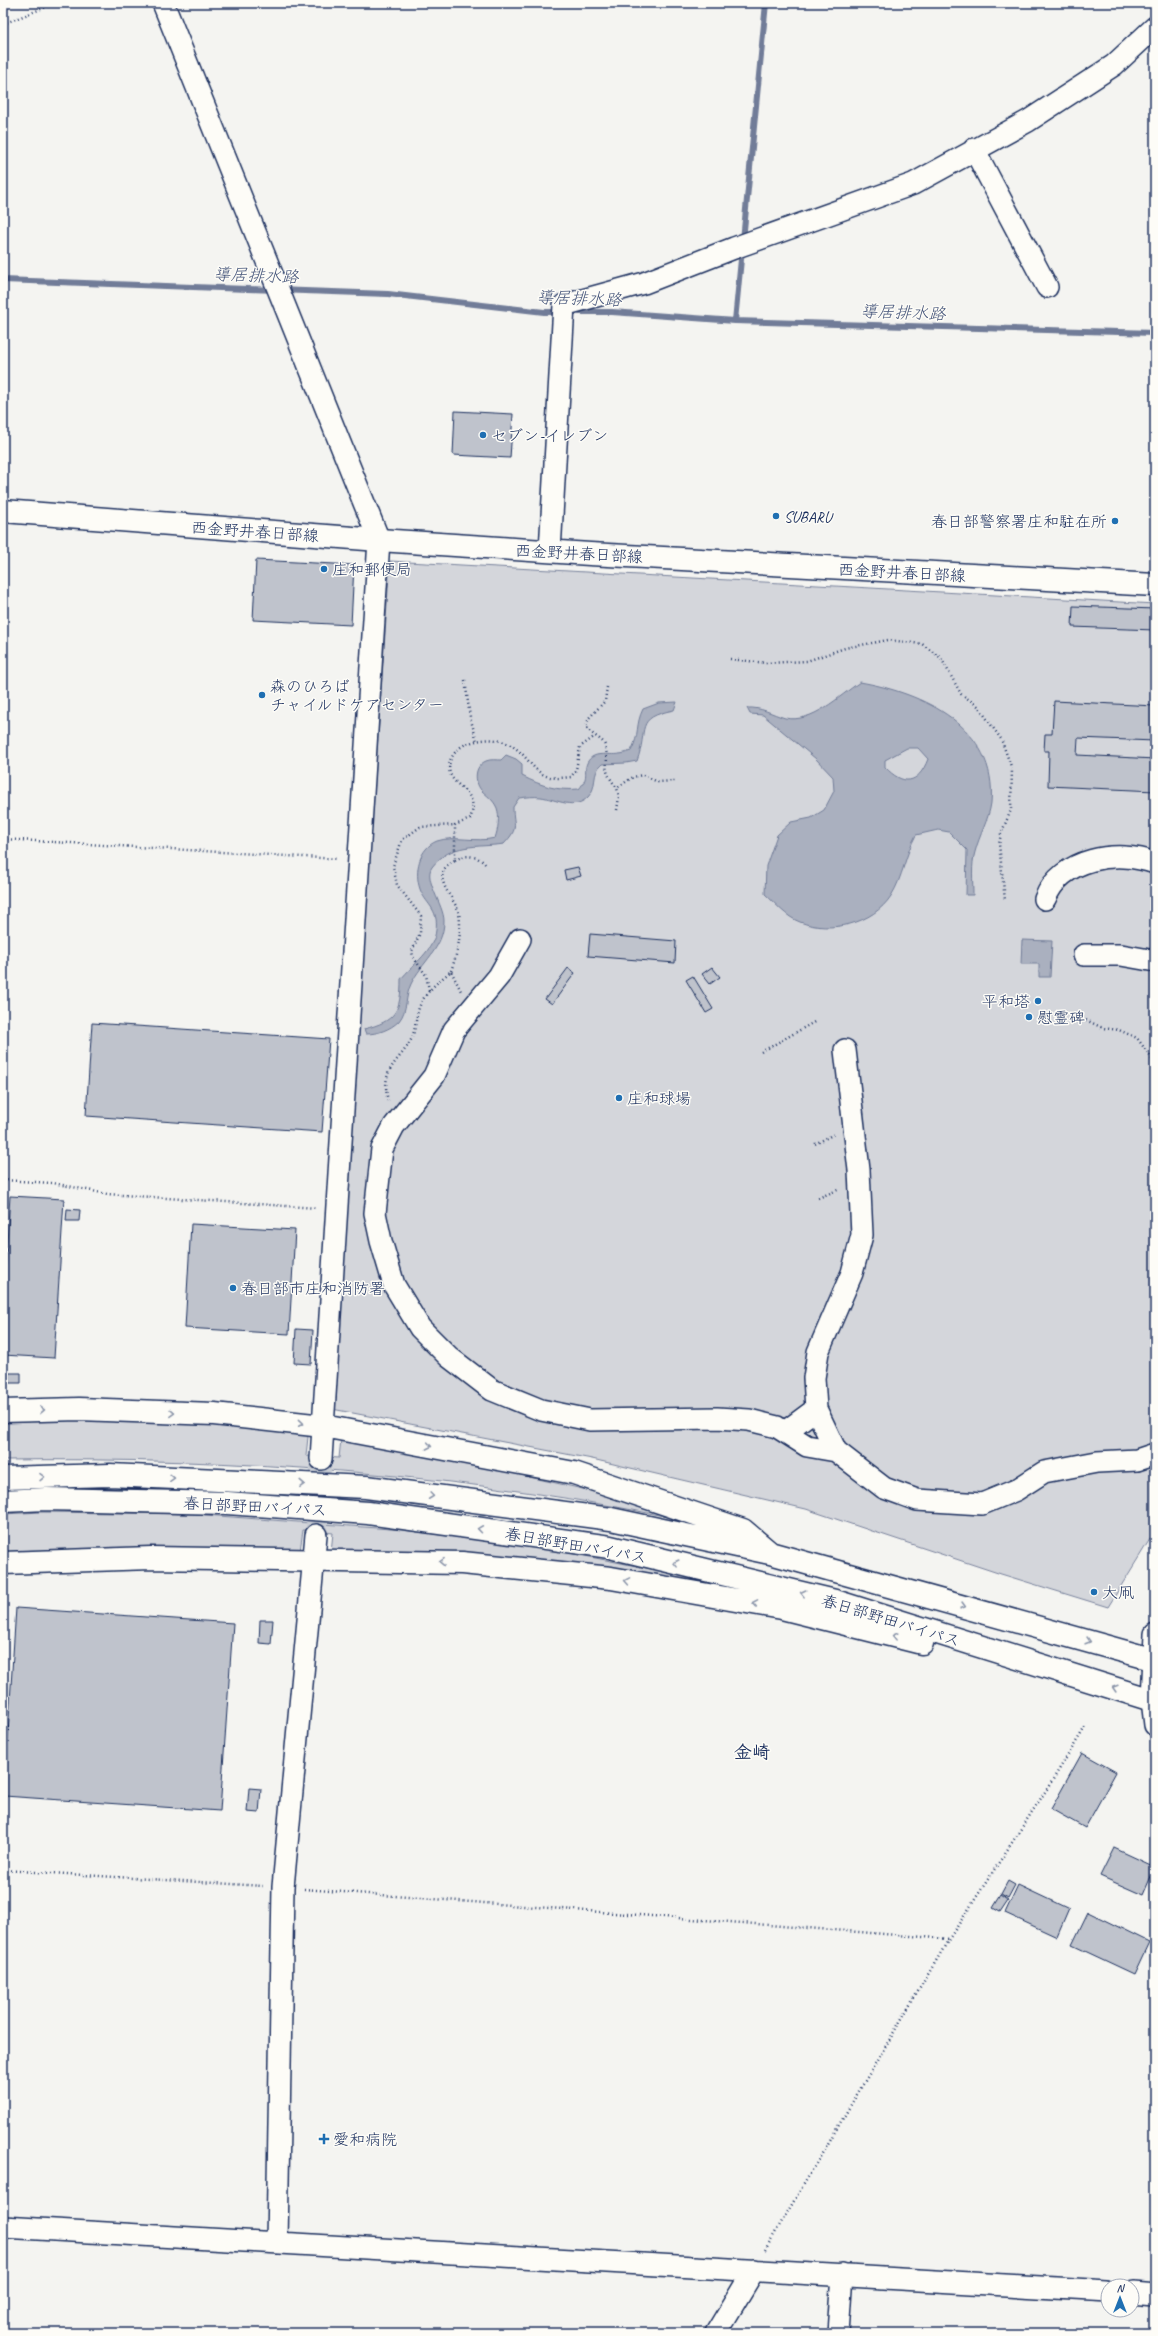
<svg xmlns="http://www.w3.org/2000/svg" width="1158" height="2336" font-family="Caveat,'Klee One',sans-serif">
	<rect width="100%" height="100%" fill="#f4f4f1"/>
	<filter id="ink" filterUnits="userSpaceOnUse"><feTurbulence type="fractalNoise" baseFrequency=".025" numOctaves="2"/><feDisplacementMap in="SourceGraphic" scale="8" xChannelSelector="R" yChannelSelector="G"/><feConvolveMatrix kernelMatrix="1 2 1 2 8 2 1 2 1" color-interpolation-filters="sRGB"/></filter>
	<g filter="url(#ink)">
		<path fill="#d4d6db" stroke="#78829c" d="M390,561L1155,604V1531L1108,1607L1001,1574L806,1509L592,1459L332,1409Z
			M3,1419H140L303,1432L308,1437L306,1456L339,1458L341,1439L458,1461L596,1492L702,1524C472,1474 238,1457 3,1460Z
			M42,1512L192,1514L403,1530L554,1550L688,1576L776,1599L331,1552L333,1533L303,1530L300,1551L3,1553V1514Z"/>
		<path fill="#aab0bf" stroke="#717c98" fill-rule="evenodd" d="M860,682C923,693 998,727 991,803C989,819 979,836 975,852C971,865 973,881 973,895H966L967,850L949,832L938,830L916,835C905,855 903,877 891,896C873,924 830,934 800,922C786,917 776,904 765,894L766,866L777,835L791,822L811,818L824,810L834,791L833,777L816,759L763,715L750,714L747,708C761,707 772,714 785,718C812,724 839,696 860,682ZM907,748H918L928,759C918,785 903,786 885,767V760Z
			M677,702L674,710C633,718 649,729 637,761L626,763L602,764C591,773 598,787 588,797C575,811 556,799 541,797C534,796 527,797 519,798L513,807C513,826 520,827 504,844C477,848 451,842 432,867C423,879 444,905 444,921C444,948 421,963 411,984C405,996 408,1010 399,1021C390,1030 377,1034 366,1034L364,1029C396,1021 401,1011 401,979C413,964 434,951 436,930C439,908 425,904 420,889C414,872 419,848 437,841C455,835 476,843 495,838C498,830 500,817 497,808C493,799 487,796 481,790C474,781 474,766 486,761C490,759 497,760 501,760L506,755L516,759L522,764V776C542,786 557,791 579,789C590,776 583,773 587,763C593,750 608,756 619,754C623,754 627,752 631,751C640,734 635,725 643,709L659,703Z
			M1022,940L1052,941L1050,977H1039V964H1021Z"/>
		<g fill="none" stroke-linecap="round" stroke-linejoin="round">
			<path stroke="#717c98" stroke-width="6" d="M743,240L766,3
				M3,280L388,294L544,312H560
				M569,312H612L735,321L1155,333
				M735,321L742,249"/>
		</g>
		<path fill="#bfc3cc" stroke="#1b2f5e" d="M455,411L513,414L510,458L453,455Z
			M256,560L354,565L351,625L253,620Z
			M1073,606L1155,609V630L1072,627Z
			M1054,701L1155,706V741L1078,738L1077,755L1155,759V791L1048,786L1049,751H1044L1045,734H1052Z
			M578,867L581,876L566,880L564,870Z
			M590,934L676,941L675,963L588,956Z
			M712,967L720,977L710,984L702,974Z
			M568,968L575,973L552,1004L545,999Z
			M693,976L713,1009L706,1013L686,980Z
			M92,1023L329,1039L322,1132L86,1116Z
			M10,1196L64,1199L54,1358L3,1355V1305Z
			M67,1209L80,1210L79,1221H66Z
			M191,1224L295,1230L289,1334L185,1328Z
			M296,1329L313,1330L311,1364L294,1363Z
			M3,1373H21V1383H3Z
			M16,1608L233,1623L220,1811L4,1796Z
			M260,1620H273L271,1644L259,1643Z
			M1082,1753L1116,1772L1085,1828L1051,1809Z
			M249,1788L261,1789L259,1813L247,1812Z
			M1114,1848L1155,1867L1143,1895L1100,1876Z
			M1008,1881L1015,1885L1008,1898L1001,1894Z
			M1018,1885L1069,1909L1057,1937L1005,1913Z
			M1001,1895L1008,1900L1000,1912L993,1908Z
			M1088,1912L1149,1942L1134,1974L1072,1945Z"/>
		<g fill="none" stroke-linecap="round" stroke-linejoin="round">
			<path stroke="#c9cdd4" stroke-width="21" stroke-dasharray="21 10" stroke-linecap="butt" d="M316,1535L321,1459"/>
			<defs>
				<path id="minor" d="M163,3L379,540L321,1459
					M974,149L1047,287
					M550,551L564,305L644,283L734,248L913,184L1028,121L1114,65L1155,27
					M1045,899C1061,858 1117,849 1155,863
					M520,939L499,976L454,1030L434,1076L394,1126L382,1149L375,1213L381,1241L394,1285L420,1328L449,1357L492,1390L541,1410L590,1420L717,1418L749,1420L777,1427L807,1446L836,1451L816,1409L785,1432
					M1084,955H1121L1155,961
					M816,1409L814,1378L818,1352L852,1273L862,1235L859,1170L845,1050
					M836,1451L884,1488L917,1500L982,1504L1016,1490L1044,1472L1097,1462L1137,1460L1155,1454
					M1155,1634L1152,1700L1155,1725
					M3,2227L1108,2291
					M277,2243L283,1887L316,1535
					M1132,2292L1155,2294
					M716,2333L754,2270
					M838,2333L842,2275"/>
				<path id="major" d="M3,511L379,540L590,554L1155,585"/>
				<path id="highway" d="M3,1411L79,1409L214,1414L323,1426L574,1473L743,1530L769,1552
					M3,1478L110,1475L366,1487L611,1519L770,1553L1155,1660
					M3,1501L46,1499L227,1503L368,1513L610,1547L835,1601L1155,1701
					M3,1563L151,1558L462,1563L611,1578L782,1608L922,1643"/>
			</defs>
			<use href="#minor" stroke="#1b2f5e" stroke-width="24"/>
			<use href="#major" stroke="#1b2f5e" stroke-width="25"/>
			<use href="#highway" stroke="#1b2f5e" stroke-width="25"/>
			<path stroke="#1b2f5e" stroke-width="2.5" stroke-dasharray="1 3" stroke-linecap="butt" d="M3,24L56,3
				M730,659L766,663L807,661L845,648L888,640L922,644L941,658L961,694L978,706L1001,739L1012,769L1011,810L1001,834L999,844L1005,900
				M465,680L470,717L477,741
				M607,687L605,701L589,718L586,726C591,736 604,739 605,746C611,768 599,765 617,788
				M617,810L619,797L617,788L633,777L643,775L658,782L675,781
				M3,839L338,859
				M455,860C465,854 478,855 486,865
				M451,971C458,951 462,934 459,913C456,899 426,875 455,860V825L470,819C483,786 443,789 450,761C453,753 461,745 469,743C488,737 505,738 520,752C529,760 533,769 544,775C553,779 562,778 571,777L576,770L580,747L594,737
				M429,990L426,975L413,957L412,951L420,933L421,916L397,885L393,866L402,840L420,827L455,825
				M1075,1015L1103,1028L1119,1030L1137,1038L1155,1063
				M761,1052L816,1021
				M388,1101C380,1066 399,1064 412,1038C415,1030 416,1019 418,1011C423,993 438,982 451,971L461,991
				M815,1144L834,1134
				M3,1180L53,1183L107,1194L317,1208
				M818,1198L840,1189
				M3,1870L263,1886
				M304,1889L949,1939
				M765,2250L949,1939L1047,1789L1086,1726"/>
			<use href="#minor" stroke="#fdfcf7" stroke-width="21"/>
			<use href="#major" stroke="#fdfcf7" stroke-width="22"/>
			<use href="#highway" stroke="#fdfcf7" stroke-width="22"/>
		</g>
		<defs><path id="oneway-chevron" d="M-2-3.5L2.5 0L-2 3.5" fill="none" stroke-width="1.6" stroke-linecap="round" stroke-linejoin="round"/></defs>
		<g stroke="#8c96aa">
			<use href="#oneway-chevron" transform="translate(42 1410) rotate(-1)"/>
			<use href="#oneway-chevron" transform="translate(172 1413) rotate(2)"/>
			<use href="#oneway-chevron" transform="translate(301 1423) rotate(6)"/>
			<use href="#oneway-chevron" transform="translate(429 1446) rotate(11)"/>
			<use href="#oneway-chevron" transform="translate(42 1477) rotate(-1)"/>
			<use href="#oneway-chevron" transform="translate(172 1478) rotate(3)"/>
			<use href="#oneway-chevron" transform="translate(302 1484) rotate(3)"/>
			<use href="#oneway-chevron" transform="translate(431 1496) rotate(7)"/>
			<use href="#oneway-chevron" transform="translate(480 1529) rotate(-172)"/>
			<use href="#oneway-chevron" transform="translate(442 1562) rotate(-179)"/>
			<use href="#oneway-chevron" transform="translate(676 1563) rotate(-166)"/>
			<use href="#oneway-chevron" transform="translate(627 1581) rotate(-170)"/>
			<use href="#oneway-chevron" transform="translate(803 1593) rotate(-166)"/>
			<use href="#oneway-chevron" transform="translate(755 1603) rotate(-170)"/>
			<use href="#oneway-chevron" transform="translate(963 1606) rotate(16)"/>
			<use href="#oneway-chevron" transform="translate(895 1636) rotate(-166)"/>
			<use href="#oneway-chevron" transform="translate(1088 1641) rotate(16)"/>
			<use href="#oneway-chevron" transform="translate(1115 1688) rotate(-163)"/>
		</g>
	</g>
	<g fill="#1f6fb2" stroke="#fdfcf7" stroke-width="1.5">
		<circle cx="483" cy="435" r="4"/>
		<circle cx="776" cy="516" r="4"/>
		<circle cx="1115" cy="521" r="4"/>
		<circle cx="324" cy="569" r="4"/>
		<circle cx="262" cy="695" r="4"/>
		<circle cx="1038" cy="1001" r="4"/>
		<circle cx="1029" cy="1017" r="4"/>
		<circle cx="619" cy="1098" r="4"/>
		<circle cx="233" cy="1288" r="4"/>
		<circle cx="1094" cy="1592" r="4"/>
		<path d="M322 2133h4v4h4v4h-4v4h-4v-4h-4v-4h4z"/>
	</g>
	<g text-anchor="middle" stroke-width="3" stroke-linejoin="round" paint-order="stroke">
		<g font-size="16" fill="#1b2f5e" stroke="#fdfcf7" text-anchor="start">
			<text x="491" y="441">セブン-イレブン</text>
			<text x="784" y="522">SUBARU</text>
			<text x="1107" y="527" text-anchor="end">春日部警察署庄和駐在所</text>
			<text x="332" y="575">庄和郵便局</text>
			<text x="270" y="692">森のひろば<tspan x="270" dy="18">チャイルドケアセンター</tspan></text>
			<text x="1030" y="1007" text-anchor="end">平和塔</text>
			<text x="1037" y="1023">慰霊碑</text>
			<text x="627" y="1104">庄和球場</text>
			<text x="241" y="1294">春日部市庄和消防署</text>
			<text x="1102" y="1598">大凧</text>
			<text x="333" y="2145">愛和病院</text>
		</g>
		<g font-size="16" fill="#1b2f5e" stroke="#fdfcf7">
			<text transform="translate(255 531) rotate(4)" y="6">西金野井春日部線</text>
			<text transform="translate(579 553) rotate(3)" y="6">西金野井春日部線</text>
			<text transform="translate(902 572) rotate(3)" y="6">西金野井春日部線</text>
			<text transform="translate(255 1506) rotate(3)" y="6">春日部野田バイパス</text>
			<text transform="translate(576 1545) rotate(10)" y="6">春日部野田バイパス</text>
			<text transform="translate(891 1620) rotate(17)" y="6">春日部野田バイパス</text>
		</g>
		<g font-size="17" font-style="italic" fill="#46567b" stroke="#fdfcf7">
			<text transform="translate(256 275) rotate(2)" y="6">導居排水路</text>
			<text transform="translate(579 298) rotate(2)" y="6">導居排水路</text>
			<text transform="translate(903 312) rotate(2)" y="6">導居排水路</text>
		</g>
		<g font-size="18" font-weight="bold" fill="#1b2f5e" stroke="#fdfcf7">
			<text x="752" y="1758">金崎</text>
		</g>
	</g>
	<rect width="1158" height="2336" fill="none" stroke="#fdfcf7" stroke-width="16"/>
	<rect x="8" y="8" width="1142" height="2320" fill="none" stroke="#1b2f5e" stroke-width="1.5" filter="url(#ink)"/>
	<g transform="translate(1120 2298)"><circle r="19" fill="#fdfcf7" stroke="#a3aaba"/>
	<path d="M0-3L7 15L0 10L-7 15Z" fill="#1f6fb2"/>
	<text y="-6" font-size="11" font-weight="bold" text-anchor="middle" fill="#1b2f5e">N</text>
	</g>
</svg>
